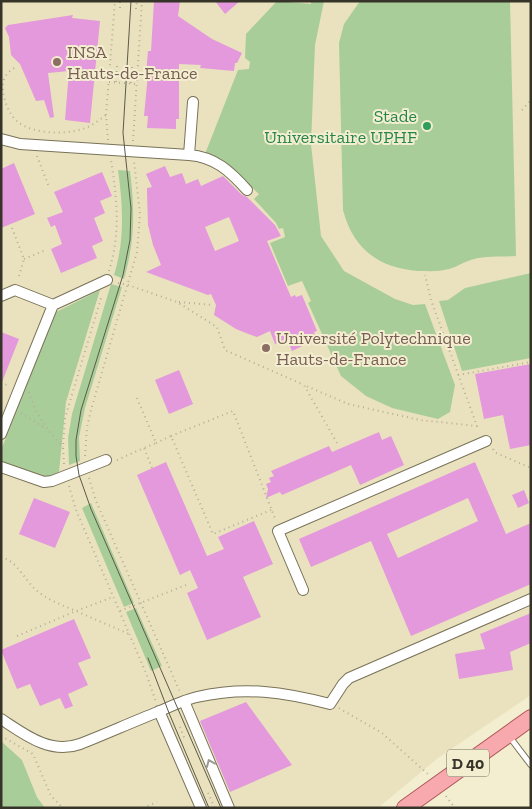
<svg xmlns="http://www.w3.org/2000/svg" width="532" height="809" font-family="'Zilla Slab',serif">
	<rect width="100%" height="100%" fill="#f4eed1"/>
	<path fill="#eae2be" d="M1,1H531V695L438,758L378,808H45L37,797L22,760L1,741Z"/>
	<path fill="#a9cd99" d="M277,1L311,4V1H324L315,45L311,144L321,236L344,271L395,299L413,305L425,304L455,385L450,412L438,419L392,408L366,396L341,376L308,303L311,301L302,281L288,286L270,243L285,237L283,228L279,229L276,223L254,199L259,194L223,161L205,154L238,70L249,69L250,62L245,58L246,34Z
		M360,1H510L516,256C503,257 487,256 474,259C465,261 457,267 449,269C438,272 428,271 418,271C379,268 353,249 343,210L339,43L344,24Z
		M118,170L130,171C135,210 135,241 124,279L114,275C125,240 123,206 118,170Z
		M531,273V358L462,371L439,301L448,300L465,288Z
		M111,284L122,287L85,408L79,437L80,461L69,465L68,438L72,414Z
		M100,290L66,402L59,472L49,477L1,463V450L56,312Z
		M91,503L134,603L124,607L82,508Z
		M136,608L162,666L151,671L126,612Z
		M1,741L22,760L37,797L45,808H1Z"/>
	<path fill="#e399db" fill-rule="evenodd" d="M154,1H180L178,16L212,39L242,53L237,63H235L234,71L200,68L201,65L179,64V119H176V129L147,128L148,116H144L148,74H146L148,51H151Z
		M215,1H240L225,14Z
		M73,15L72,18L100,21L90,123L65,120L69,71L48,73L54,117L50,118L44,100L36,101L20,64L11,55L9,37L5,28L8,25Z
		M14,163L35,214L1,228V169Z
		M165,166L170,177L182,173L186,184L198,179L201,186L223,176L242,195L247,197L275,225L281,236L267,241L291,297L295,295L296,297L302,295L317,331L314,332L317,339L292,351L287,339L275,344L270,331L257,337L246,333L236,329L214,315L216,305L211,294L208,295L146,272L161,265L153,245L148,225L147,193V188L152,187L146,174ZM229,217L239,241L215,251L205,227Z
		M102,172L112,196L100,201L105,213L94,218L103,241L92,246L97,258L61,273L51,249L62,244L55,225L51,227L47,218L63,212L54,192Z
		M1,332L19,339L2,382H1Z
		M531,364V445L510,449L503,415L484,419L475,374Z
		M179,370L193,404L169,414L155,380Z
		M379,432L382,440L391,436L404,465L360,485L351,465L282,495L280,492L266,498L268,489L266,484L271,482L269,478L274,476L271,471L329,446L332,452Z
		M166,462L207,556L224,549L218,537L254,521L273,564L243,577L261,617L207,640L187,593L198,588L190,570L180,575L137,475Z
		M475,462L506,534L531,523V584L411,636L371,541L311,567L299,539ZM468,498L478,521L398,558L387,534Z
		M524,490L529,503L518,508L512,495Z
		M34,498L70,512L55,548L19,534Z
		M531,613V643L510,652L513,670L459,679L455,654L485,649L480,634Z
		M74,619L91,658L78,663L88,685L68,694L73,706L65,709L60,698L40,706L30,684L17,689L1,650Z
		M246,702L292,765L230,792L200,721Z"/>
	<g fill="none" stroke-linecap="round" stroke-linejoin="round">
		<defs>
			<path id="lane" d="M512,740L531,765"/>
			<path id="street" d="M1,139L20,144L189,155L193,102
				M189,155C215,157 230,171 247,190
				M1,296L15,290L53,305
				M1,434L53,305L107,280
				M1,467L44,482L52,481L106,460
				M303,590L278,531L486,441
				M184,701L229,808
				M159,711L201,808
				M1,719C24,734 50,755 80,744C106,734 132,722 158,712C171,706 184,700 197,697C245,686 284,692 330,704L343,684L349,678L531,599"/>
			<path id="primary" d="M405,808L531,718"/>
		</defs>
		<use href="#lane" stroke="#787258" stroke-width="7"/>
		<use href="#street" stroke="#787258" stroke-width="12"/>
		<use href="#primary" stroke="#b05a5b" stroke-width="18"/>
		<path stroke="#b3af97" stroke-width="2" stroke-dasharray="1 4" stroke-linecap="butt" d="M120,8V1
			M136,9L137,1
			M14,68C10,71 6,74 4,79C0,92 8,115 18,122C33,134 65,135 82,129C91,127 99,120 106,115
			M109,82L136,84
			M116,82L117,66
			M131,83L132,67
			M522,110L531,100
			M108,140L106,115L115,1
			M133,141L142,1
			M37,156L49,187
			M12,228L24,259L18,280
			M24,259L46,250
			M109,271C121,231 117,200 111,160
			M118,283L128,285L177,302L217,327L225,350L304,385
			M179,302L212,305
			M458,375L531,362
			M1,387L9,383
			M29,392C35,414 48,431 63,447
			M137,398L156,443L144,448
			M21,413L45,428
			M171,436L233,411L276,521
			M156,443L171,436L213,534L271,510
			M337,443L304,385L348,404L420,420L477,426L431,300L425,275
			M493,449L496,453L531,468
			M85,456L87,427L91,410L137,252L140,214L134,161
			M117,460L144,448L152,468
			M64,464L63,447L65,418L102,295
			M89,478L96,501L180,692
			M69,486L76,510L146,673L156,702
			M1,557C17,561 24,579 35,589C47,600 62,605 76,611L113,597
			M120,611L186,585
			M17,636L76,611L129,634
			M339,708L382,733L429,775
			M180,727L185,740
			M1,736L33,754L51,796L63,808
			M208,793L215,808
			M446,796L455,808
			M143,808L157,802"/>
		<use href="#lane" stroke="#fff" stroke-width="5"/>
		<use href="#street" stroke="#fff" stroke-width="10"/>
		<use href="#primary" stroke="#f7a9ad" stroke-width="16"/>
		<path stroke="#5b5949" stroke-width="1" d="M131,1L123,133L131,208L130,240L123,275L81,410L76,440V456L79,475L91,509L221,808
			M148,658L169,713L209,808"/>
	</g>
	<defs><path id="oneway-chevron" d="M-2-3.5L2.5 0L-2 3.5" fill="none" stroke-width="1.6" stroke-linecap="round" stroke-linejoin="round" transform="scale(1.25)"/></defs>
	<use stroke="#9a9a94" href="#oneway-chevron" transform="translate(210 763) rotate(-113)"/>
	<g fill="#8d6e63" stroke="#f4eed1" stroke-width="2">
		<circle cx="57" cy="62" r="5"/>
		<circle cx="266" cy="348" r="5"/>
	</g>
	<circle fill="#2e9e5b" stroke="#f4eed1" stroke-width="2" cx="427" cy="126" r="5"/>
	<g text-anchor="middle" stroke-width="4" stroke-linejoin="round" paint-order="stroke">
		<rect fill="#f4eed1" stroke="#6f6c5b" stroke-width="1" x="447" y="749.5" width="42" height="27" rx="4"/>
		<g font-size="16" font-weight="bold" fill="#363428">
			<text x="468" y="769">D 40</text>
		</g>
		<g font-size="18" fill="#785e54" stroke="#f4eed1" text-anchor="start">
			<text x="67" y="58">INSA<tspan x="67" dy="21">Hauts-de-France</tspan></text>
			<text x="276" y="344">Université Polytechnique<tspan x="276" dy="21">Hauts-de-France</tspan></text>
		</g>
		<g font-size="18" fill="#27864d" stroke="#f4eed1" text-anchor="end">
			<text x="417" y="122">Stade<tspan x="417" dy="21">Universitaire UPHF</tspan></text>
		</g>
	</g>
	<rect width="532" height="809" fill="none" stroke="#363428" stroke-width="5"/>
</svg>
